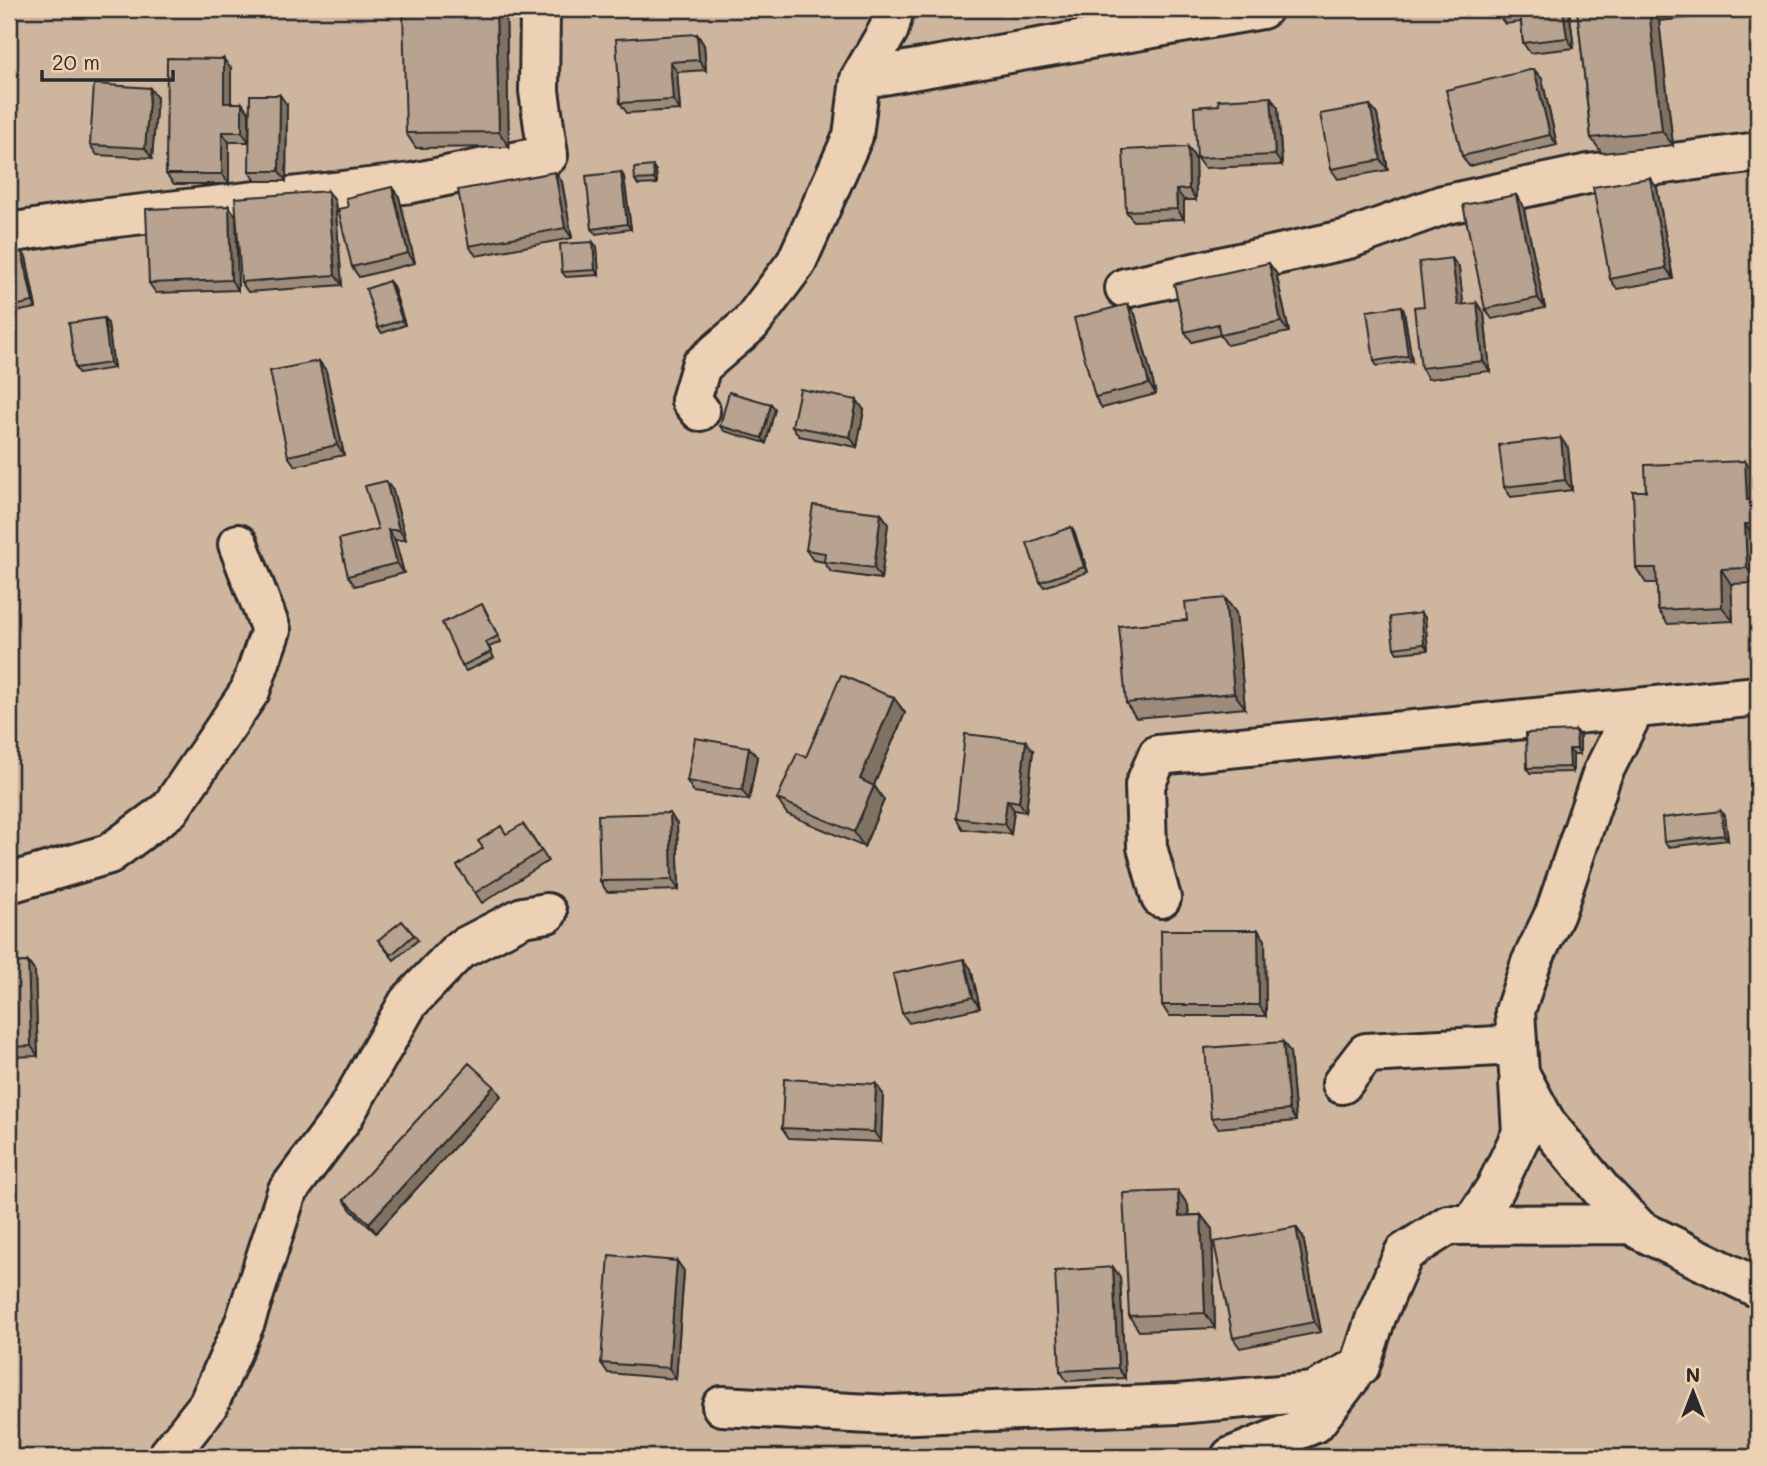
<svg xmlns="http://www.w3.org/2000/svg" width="1767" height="1466" font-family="Mali,sans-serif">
	<rect width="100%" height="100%" fill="#edd1b4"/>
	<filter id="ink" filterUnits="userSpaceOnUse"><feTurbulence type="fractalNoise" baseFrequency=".0143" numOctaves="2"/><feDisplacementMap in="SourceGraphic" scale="14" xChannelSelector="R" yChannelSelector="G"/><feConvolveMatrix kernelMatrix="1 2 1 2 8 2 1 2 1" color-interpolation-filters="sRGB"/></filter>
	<g filter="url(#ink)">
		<path fill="#ceb69e" stroke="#7c7064" stroke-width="2" d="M9,9H1758V1457H9Z"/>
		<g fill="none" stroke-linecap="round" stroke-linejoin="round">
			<defs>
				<path id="street" d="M860,79L1262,9
					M9,233L91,220L412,183L548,155L539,91L540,9
					M1125,288L1348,239L1443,205L1588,174L1758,152
					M700,411L691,400L701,366L750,324L796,263L853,136L860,79L889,29L894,9
					M1635,708L1602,774L1555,913L1531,963L1515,1011L1519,1073L1546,1123L1603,1192L1640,1230L1758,1288
					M9,883L109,854L170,809L250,691L271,630L238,544
					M1161,898L1147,847L1145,785L1158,755L1758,696
					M1342,1084L1366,1053L1517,1045
					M1471,1225L1495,1189L1522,1133L1519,1083
					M722,1406L889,1415L1178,1404L1313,1392L1360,1366L1376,1317L1404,1253L1448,1225L1634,1224
					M167,1457L208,1405L245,1322L287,1192L343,1117L408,1003L459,950L523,917L547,913
					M1231,1457L1315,1423L1350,1378"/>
			</defs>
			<use href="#street" stroke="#2b2b2b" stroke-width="44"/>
			<use href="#street" stroke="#edd1b4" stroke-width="38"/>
		</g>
		<path fill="#9d8c7b" stroke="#2b2b2b" stroke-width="2" d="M506,9L509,147L416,148L406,133Z
			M1497,9H1569L1574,48L1530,53L1523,43L1521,22L1505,24L1498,14Z
			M1577,9H1727L1728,14L1659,21L1673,145L1602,153L1591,138Z
			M697,34L704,45L706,70L677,72L680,110L627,113L620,103Z
			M231,69V103H242L249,113V142H229V184H174L166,174Z
			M1542,79L1557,145L1469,166L1462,156Z
			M157,98L152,158L97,155L90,145Z
			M287,105L286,181H256L249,171Z
			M1370,105L1377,115L1388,170L1338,179L1331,169Z
			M1278,108L1282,165L1204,168L1197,158Z
			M1188,147L1195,158L1196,200H1184V219L1133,221L1126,211Z
			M656,171L657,184L638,185L635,180Z
			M621,172L624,177L631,229L596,234L592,229Z
			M562,182L572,238L476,256L469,246Z
			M1657,188L1673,279L1617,289L1610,279Z
			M328,191L335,201L342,285L248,292L241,282Z
			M1516,195L1523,205L1545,308L1492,319L1485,309Z
			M399,197L415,263L359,277L352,267Z
			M236,216L238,290L156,293L149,283Z
			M597,247L599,275L566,277L562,272Z
			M22,252L26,257L36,308L9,313V254Z
			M1459,268L1463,305L1484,313L1490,371L1428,379L1421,368L1424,306Z
			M1276,273L1289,332L1227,345L1220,335L1192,342L1185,332Z
			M389,281L393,286L405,325L382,333L378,328Z
			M1128,304L1135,314L1156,394L1102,408L1095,397Z
			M1404,311L1412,361L1377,366L1374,361Z
			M108,324L114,368L79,374L75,368Z
			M319,361L326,371L344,455L295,466L288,456Z
			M771,404L775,409L766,443L724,431L720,426Z
			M864,410L857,447L799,436L792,426Z
			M1568,448L1572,490L1511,497L1504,487Z
			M1745,461L1755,476L1756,499H1758V539H1755L1757,583L1731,584L1733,621L1668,624L1658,610L1657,583H1646L1636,568L1646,491Z
			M393,491L406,540H395L404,573L355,586L348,576L378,529Z
			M881,513L888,524L881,579L831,572L824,562L813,560L806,550Z
			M1071,527L1074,532L1088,572L1044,587L1040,582Z
			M1225,598L1236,613L1245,708L1136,718L1126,703L1187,620Z
			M485,609L501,642L489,647L494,658L466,671L462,666Z
			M1425,618L1428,650L1397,653L1394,648Z
			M894,698L905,713L874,785L884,800L864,847L787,814L777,799L806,757Z
			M1580,737V754H1573V772L1530,773L1527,768Z
			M1033,751L1026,812L1014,810L1011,834L963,829L956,818Z
			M757,757L749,800L694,792L687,781Z
			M1725,816L1728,840L1668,847L1664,842Z
			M677,824L679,890L607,892L600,881Z
			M506,834H531L548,861L482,903L457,866Z
			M1258,930L1265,940L1266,1016H1169L1162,1005Z
			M414,935L418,940L394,960L378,940Z
			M28,962L35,972L38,1056L9,1057V963Z
			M971,969L980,1008L909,1023L902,1013Z
			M1283,1042L1290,1052L1296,1121L1218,1128L1211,1118Z
			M883,1094L881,1142L789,1138L782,1128Z
			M501,1096L376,1233L351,1210L344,1200Z
			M1178,1191L1188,1205L1189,1215H1201L1212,1229L1215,1328L1139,1331L1129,1316Z
			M1296,1227L1303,1237L1321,1332L1240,1348L1233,1338Z
			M677,1261L684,1271L676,1379L608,1373L601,1363Z
			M1113,1267L1120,1277L1125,1378L1067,1381L1060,1371Z"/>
		<path fill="#807264" stroke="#2b2b2b" stroke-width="2" d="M496,9H506L509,147L499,132Z
			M1563,9H1569L1574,48L1567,38Z
			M1649,9H1650L1659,21L1673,145L1662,131Z
			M697,34L704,45L706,70L699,60Z
			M224,59L231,69V113L224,103Z
			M670,62L677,72L680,110L673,100Z
			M1534,69L1542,79L1557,145L1550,135Z
			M150,88L157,98L152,158L145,148Z
			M280,95L287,105L286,181L279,171Z
			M1271,97L1278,108L1282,165L1275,155Z
			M242,103L249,113V142L242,132Z
			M1370,105L1377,115L1388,170L1381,160Z
			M222,132L229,142V184L222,174Z
			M1188,147L1195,158L1196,200L1189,189Z
			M653,166L656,171L657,184L654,179Z
			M555,172L562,182L572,238L565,228Z
			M621,172L624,177L631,229L627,224Z
			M1650,178L1657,188L1673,279L1666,268Z
			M392,187L399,197L415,263L408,253Z
			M1176,190L1184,200V219L1177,209Z
			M328,191L335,201L342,285L335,275Z
			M1516,195L1523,205L1545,308L1538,298Z
			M229,206L236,216L238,290L231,280Z
			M593,242L597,247L599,275L595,270Z
			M22,252L26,257L36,308L33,302Z
			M1452,258L1459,268L1465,316L1458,305Z
			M1269,263L1276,273L1289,332L1281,322Z
			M389,281L393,286L405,325L402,320Z
			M1477,303L1484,313L1490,371L1483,361Z
			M1128,304L1135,314L1156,394L1149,384Z
			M1401,306L1404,311L1412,361L1408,356Z
			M104,318L108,324L114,368L110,363Z
			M319,361L326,371L344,455L337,445Z
			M857,400L864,410L857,447L850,437Z
			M771,404L775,409L766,443L762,438Z
			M1561,438L1568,448L1572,490L1565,480Z
			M1745,461L1755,476L1757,515L1747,500Z
			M386,481L393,491L406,540L399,530Z
			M881,513L888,524L881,579L874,568Z
			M1745,524L1755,539L1757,583L1747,568Z
			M1071,527L1074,532L1088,572L1084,567Z
			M388,530L395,540L404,573L397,563Z
			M1721,569L1731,584L1733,621L1722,607Z
			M1225,598L1236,613L1245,708L1234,693Z
			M1421,613L1425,618L1428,650L1424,644Z
			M894,698L905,713L870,794L860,779Z
			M1576,731L1580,737V754L1577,749Z
			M1026,741L1033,751L1026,812L1019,802Z
			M749,747L757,757L749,800L742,790Z
			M1569,749L1573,754V772L1570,767Z
			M874,786L884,800L864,847L854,832Z
			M1007,800L1014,810L1011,834L1004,824Z
			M1721,811L1725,816L1728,840L1724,835Z
			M670,813L677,824L679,890L672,880Z
			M1258,930L1265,940L1266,1016L1259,1005Z
			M964,959L971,969L980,1008L973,997Z
			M28,962L35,972L38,1056L31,1046Z
			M1283,1042L1290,1052L1296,1121L1289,1110Z
			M876,1084L883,1094L881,1142L874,1132Z
			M494,1086L501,1096L376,1233L369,1223Z
			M1178,1191L1188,1205L1189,1231L1179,1216Z
			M1201,1215L1212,1229L1215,1328L1205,1313Z
			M1296,1227L1303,1237L1321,1332L1314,1322Z
			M677,1261L684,1271L676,1379L669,1368Z
			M1113,1267L1120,1277L1125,1378L1118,1368Z"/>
		<path fill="#b7a38f" stroke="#2b2b2b" stroke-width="2" d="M403,9H496L499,132L406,133Z
			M1497,9H1563L1567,38L1523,43L1520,11L1498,14Z
			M1577,9H1649L1662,131L1591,138Z
			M697,34L699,60L670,62L673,100L620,103L616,39Z
			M167,58L224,59V103H242V132H222V174H166Z
			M1534,69L1550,135L1462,156L1446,90Z
			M94,84L150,88L145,148L90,145Z
			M250,95H280L279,171H249Z
			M1271,97L1275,155L1197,158L1194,107L1219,105L1218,100Z
			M1370,105L1381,160L1331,169L1320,114Z
			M1188,147L1189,189L1176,190L1177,209L1126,211L1123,150Z
			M653,166L654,179L635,180L634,168Z
			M555,172L565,228L469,246L458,190Z
			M621,172L627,224L592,229L586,176Z
			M1650,178L1666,268L1610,279L1593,187Z
			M392,187L408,253L352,267L338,209L348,207L346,198Z
			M328,191L335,275L241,282L235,198Z
			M1516,195L1538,298L1485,309L1463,205Z
			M229,206L231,280L149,283L146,209Z
			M593,242L595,270L562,272L560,244Z
			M22,252L33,302L9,307V254Z
			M1452,258L1458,305L1477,303L1483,361L1421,368L1414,307L1424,306L1419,262Z
			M1269,263L1281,322L1220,335L1218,324L1185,332L1174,284Z
			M389,281L402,320L378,328L366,289Z
			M1128,304L1149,384L1095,397L1074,318Z
			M1401,306L1408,356L1374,361L1367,311Z
			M104,318L110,363L75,368L69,323Z
			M319,361L337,445L288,456L270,371Z
			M800,389L857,400L850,437L792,426Z
			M729,392L771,404L762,438L720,426Z
			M1561,438L1565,480L1504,487L1499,445Z
			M1745,461L1747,500L1758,499V524H1745L1747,568L1721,569L1722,607L1658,610L1656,568H1636L1633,491H1646L1645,465Z
			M386,481L399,530H388L397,563L348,576L339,539L378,529L365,486Z
			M813,505L881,513L874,568L824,562L825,553L806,550Z
			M1071,527L1084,567L1040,582L1027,543Z
			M1225,598L1234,693L1126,703L1119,626L1187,620L1185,602Z
			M482,604L498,636L486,642L491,652L462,666L442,623Z
			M1421,613L1424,644L1394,648L1390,617Z
			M841,675L894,698L860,779L874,786L854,832L777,799L797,753L806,757Z
			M1576,731L1577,749H1569L1570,767L1527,768L1526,733Z
			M965,734L1026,741L1019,802L1007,800L1004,824L956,818Z
			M695,738L749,747L742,790L687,781Z
			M1721,811L1724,835L1664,842L1662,818Z
			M670,813L672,880L600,881L598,815Z
			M523,824L541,851L475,893L457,866L483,848L478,841L501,826L506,834Z
			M402,921L414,935L391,955L378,940Z
			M1161,930H1258L1259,1005H1162Z
			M964,959L973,997L902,1013L893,974Z
			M28,962L31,1046L9,1047V963Z
			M1283,1042L1289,1110L1211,1118L1205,1048Z
			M469,1063L494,1086L369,1223L344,1200Z
			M784,1079L876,1084L874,1132L782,1128Z
			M1178,1191L1179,1216L1201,1215L1205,1313L1129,1316L1123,1193Z
			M1296,1227L1314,1322L1233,1338L1214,1242Z
			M609,1255L677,1261L669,1368L601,1363Z
			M1113,1267L1118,1368L1060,1371L1055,1271Z"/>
	</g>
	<rect width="1767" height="1466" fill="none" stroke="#edd1b4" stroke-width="35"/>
	<rect x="18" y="18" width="1732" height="1431" fill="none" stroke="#2b2b2b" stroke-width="2.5" filter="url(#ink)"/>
	<g transform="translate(1693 1392)" stroke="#edd1b4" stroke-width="5" paint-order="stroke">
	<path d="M0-5L12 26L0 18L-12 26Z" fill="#2b2b2b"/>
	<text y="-10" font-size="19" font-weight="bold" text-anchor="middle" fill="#2b2b2b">N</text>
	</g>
	<path d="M42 70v10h131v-10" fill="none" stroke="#2b2b2b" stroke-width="3.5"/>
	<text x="52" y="70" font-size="21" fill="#2b2b2b" stroke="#edd1b4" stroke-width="5" paint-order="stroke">20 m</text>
</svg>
